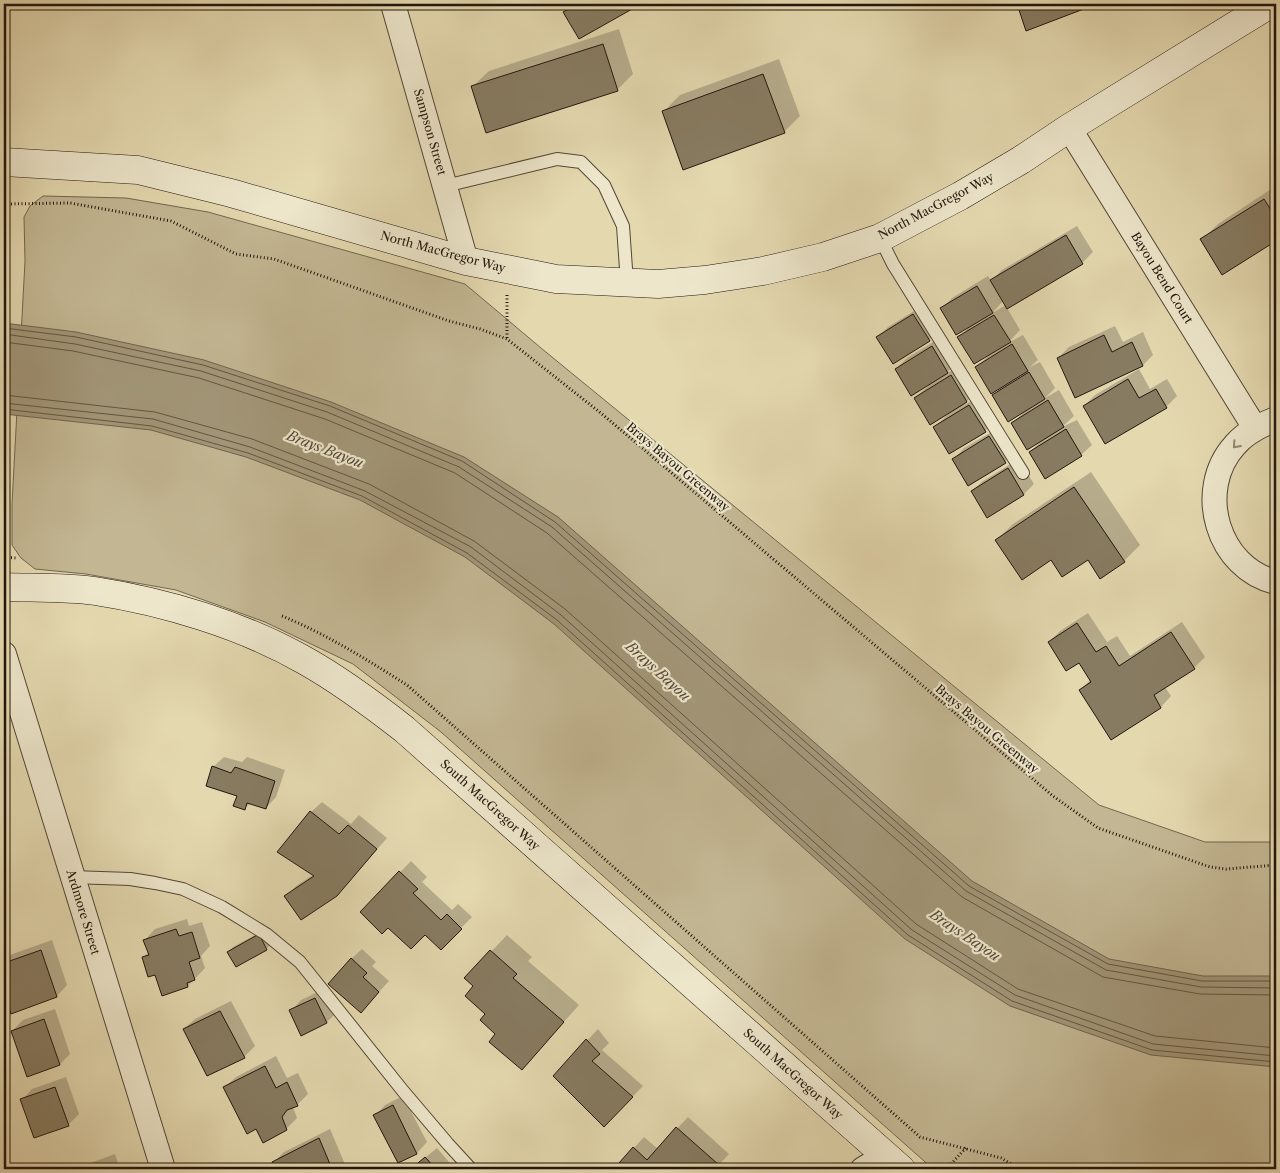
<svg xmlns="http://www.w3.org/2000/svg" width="1280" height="1173" font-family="'Libre Caslon Text',serif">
	<rect width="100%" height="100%" fill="#e4d8af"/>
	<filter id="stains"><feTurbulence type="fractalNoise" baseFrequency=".004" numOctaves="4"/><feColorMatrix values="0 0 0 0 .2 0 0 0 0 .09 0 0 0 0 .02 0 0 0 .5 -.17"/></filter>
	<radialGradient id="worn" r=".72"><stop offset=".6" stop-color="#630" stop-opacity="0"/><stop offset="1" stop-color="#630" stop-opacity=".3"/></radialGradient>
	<path fill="#c3b793" stroke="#726650" d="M43,196L126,198L208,212L465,284L541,348L1099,805L1205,842H1276V1169H933L441,732L353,664L265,622L176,590L86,574L35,569L21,558L12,545V504L25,261L24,217L30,206Z"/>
	<path fill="#a29678" stroke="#6f634d" d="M4,323L76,332L204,360L331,402L464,457L558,517L972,881L1109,959L1203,976H1276V1067L1151,1055L1010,1006L905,939L554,624L465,557L360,500L246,457L151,430L4,414Z"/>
	<path fill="#0003" fill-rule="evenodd" d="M573,4H638L579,37L565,12Z
		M1018,4H1091L1089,6L1027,29Z
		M619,29L633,74L617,90L472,87L489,71Z
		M779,59L800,116L784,132L664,111L680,95Z
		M1276,186V239L1222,273L1202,240L1218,224Z
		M1077,226L1093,252L1082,263L1007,308L1020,330L1008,343L1023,335L1038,360L1030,367L1040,362L1055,388L1045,398L1059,390L1074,416L1062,427L1077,420L1092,445L1081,455L1030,452L1042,440L1013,423L1023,413L994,395L1001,387L977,367L989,355L959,338L969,327L941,309L952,298L988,276L991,281L1002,270ZM1003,301L1006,305L994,312V311Z
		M924,305L940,330L929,340L878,337L888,327Z
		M1115,326L1123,342L1143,332L1153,355L1143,365L1058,358L1069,347Z
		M943,336L958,362L945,374L962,366L977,391L962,406L980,396L996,421L985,431L934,428L948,414L915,398L929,385L896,369L907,358Z
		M1139,369L1150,389L1167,379L1177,396L1166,407L1084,406L1095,395Z
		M1000,427L1015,452L1005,462L954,459L964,448Z
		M1019,459L1034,484L1024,494L972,491L983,481Z
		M1091,472L1140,545L1124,561L1052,558L997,540L1013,524Z
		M1088,613L1107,642L1117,636L1130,656L1182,622L1205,657L1194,668L1165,687L1171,696L1161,707L1111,739L1080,690L1091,679L1080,661L1049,642L1060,631Z
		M224,757L242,762L247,757L285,770L276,797L266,808L251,803L245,808L238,795L213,767Z
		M322,802L351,824L359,815L387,838L337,895L286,897L296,886L313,875L311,812Z
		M411,861L427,877L422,882L452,910L458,904L472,917L441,948L425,933L388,926L361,912Z
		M187,919L189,926L202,922L210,946L201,956L205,968L188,986L163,994L156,973L143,957L149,952L145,940L155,929Z
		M264,930L271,944L266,949L236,966L229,952L233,947Z
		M507,935L532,957L528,961L579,1005L522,1069L497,1034L475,986L466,978Z
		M52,940L67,985L57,996L12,1012L4,988V959L7,956Z
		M362,949L376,962L372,966L389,981L361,1012L351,959Z
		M326,988L337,1012L327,1022L302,1034L291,1011L301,1000Z
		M231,1001L255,1046L244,1057L184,1029L195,1019Z
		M55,1009L70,1054L60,1064L12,1031L23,1020Z
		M598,1029L609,1043L602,1050L643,1086L615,1115L554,1076Z
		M276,1056L287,1078L298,1073L308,1094L297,1105L293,1107L297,1118L286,1129L257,1128L225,1087L236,1077Z
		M66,1077L79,1114L68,1125L22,1100L32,1089Z
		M403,1096L427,1142L417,1153L398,1162L375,1116L385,1105Z
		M688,1117L729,1154L715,1169H628L620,1163L644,1137L658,1149Z
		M330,1129L347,1169H277L274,1162L284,1152Z
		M437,1148L455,1169H412L415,1166Z
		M115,1154L120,1169H86L93,1162Z"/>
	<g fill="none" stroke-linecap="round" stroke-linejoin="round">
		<path stroke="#625642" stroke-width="1" d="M4,328L76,337L203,365L330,406L462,461L555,522L969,886L1108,964L1202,981H1276
			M4,334L75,344L201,371L327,412L459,467L552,527L966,891L1106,970L1201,987L1276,988
			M4,342L73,351L199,378L325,419L455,473L547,533L962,897L1103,977L1200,994L1276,995
			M4,395L155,412L252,439L369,484L474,541L565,609L916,924L1018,989L1155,1036L1276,1048
			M4,403L153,419L250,447L365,491L471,547L561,615L912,930L1015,995L1153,1044L1276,1056
			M4,409L152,426L248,453L362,496L467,553L557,620L908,935L1012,1001L1152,1050L1276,1062"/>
	</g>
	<path fill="#877b61" stroke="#22160c" d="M578,4H641L579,39L563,12Z
		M1017,4H1088L1089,7L1026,31Z
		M603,44L618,91L486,133L471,86Z
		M763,74L785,133L683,170L662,111Z
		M1264,199L1276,218V241L1222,275L1200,239Z
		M1066,235L1083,264L1007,309L990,280Z
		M977,286L993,313L956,335L940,308Z
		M913,314L930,341L893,364L876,337Z
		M994,315L1011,342L974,364L957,337Z
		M1104,335L1112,352L1132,342L1143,366L1075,398L1057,358Z
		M1012,344L1028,371L991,394L975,367Z
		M932,346L948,373L911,396L895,369Z
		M1029,372L1045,399L1008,422L992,395Z
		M951,375L967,402L930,425L914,398Z
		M1128,379L1139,398L1156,389L1167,408L1105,444L1083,406Z
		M1048,400L1064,427L1027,450L1011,423Z
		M969,405L986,432L949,454L933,427Z
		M1066,429L1082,456L1045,479L1029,452Z
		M989,436L1006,463L968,486L952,459Z
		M1008,468L1024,495L987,518L971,491Z
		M1074,487L1125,562L1100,579L1088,560L1062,577L1051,560L1022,580L995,540Z
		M1077,623L1096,652L1106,646L1119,666L1171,632L1195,669L1154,695L1161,708L1111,740L1079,690L1091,682L1079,663L1066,671L1048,642Z
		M212,766L231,773L235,767L275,781L266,809L247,803L245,810L233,806L237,796L206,786Z
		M310,811L339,834L348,825L377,849L337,896L301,920L284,896L314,876L277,852Z
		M399,871L418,889L413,893L441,920L447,914L462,929L441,950L425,935L411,949L388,928L382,934L360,912Z
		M176,929L179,936L192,932L200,958L189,962L195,980L187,983L188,987L162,996L155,975L148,977L142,957L149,955L143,940Z
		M259,934L267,950L236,967L227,952Z
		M41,950L57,997L11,1014L4,992V963Z
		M490,950L517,974L513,978L564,1022L522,1070L489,1042L495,1034L480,1020L485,1014L465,996L473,986L464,978Z
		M351,958L367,973L363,977L379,992L361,1013L328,984Z
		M315,998L327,1023L301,1036L289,1010Z
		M220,1011L245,1058L207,1076L183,1029Z
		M44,1019L60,1065L27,1077L11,1031Z
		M586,1039L600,1054L592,1061L633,1097L604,1127L553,1076Z
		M265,1066L276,1088L287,1082L298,1106L287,1110L282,1117L287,1130L263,1143L256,1129L247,1134L223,1087Z
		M55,1087L69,1126L34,1138L20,1099Z
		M393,1105L417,1154L398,1163L373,1115Z
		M676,1127L719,1165L715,1169H626L619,1163L633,1147L647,1160Z
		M319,1138L332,1169H275L272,1162Z
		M425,1157L436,1169H411Z
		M104,1164L106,1169H90Z"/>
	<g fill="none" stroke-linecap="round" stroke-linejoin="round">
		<defs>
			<path id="lane" d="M445,186L557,159L581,162L604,185L623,226L627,283
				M880,238L893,264L1023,473
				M72,877L130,879L155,883L183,889L222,907L266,934L300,962L403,1091L448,1144L471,1169"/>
			<path id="street" d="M393,4L466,261
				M1069,128L1255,428
				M1276,419C1261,425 1246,432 1235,445C1194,490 1218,569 1276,582
				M4,654L163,1169
				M863,1169L885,1156"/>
			<path id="secondary" d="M4,162L138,170L231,193L466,261L556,279L658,284L705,280L763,271L823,257L880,238L960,196L1021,160L1069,128L1270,4
				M4,587C33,588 67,587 95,591C166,602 242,625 304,660C340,680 372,704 404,729L901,1169"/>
		</defs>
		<use href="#lane" stroke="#524635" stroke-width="14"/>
		<use href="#street" stroke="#524635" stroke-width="26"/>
		<use href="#secondary" stroke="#22160c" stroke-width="29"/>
		<path stroke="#22160c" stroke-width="3" stroke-dasharray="1 2.5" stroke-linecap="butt" d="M4,204L70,203L171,221L236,254L274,259L449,321L480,329L507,339L602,414L1053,796L1098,828L1210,867L1226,869L1276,865
			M507,295V339
			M4,557L16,558
			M282,616C326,634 366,659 407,685L920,1137L1001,1158L1020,1169
			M946,1169L966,1148"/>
		<use href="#lane" stroke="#ede6cb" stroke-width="12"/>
		<use href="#street" stroke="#ede6cb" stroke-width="24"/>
		<use href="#secondary" stroke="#ede6cb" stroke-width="28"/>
	</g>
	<defs><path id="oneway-chevron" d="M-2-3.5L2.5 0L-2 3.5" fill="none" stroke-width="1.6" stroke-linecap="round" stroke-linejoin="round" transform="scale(1.25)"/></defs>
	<use stroke="#928875" href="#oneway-chevron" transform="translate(1236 445) rotate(132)"/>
	<g text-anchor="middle" stroke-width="4.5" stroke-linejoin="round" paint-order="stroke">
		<g font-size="12" fill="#22160c" stroke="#ede6cb">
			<text transform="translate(430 132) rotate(74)" y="4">Sampson Street</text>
			<text transform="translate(936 206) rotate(-28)" y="4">North MacGregor Way</text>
			<text transform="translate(443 252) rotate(15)" y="4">North MacGregor Way</text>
			<text transform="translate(1162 278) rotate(58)" y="4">Bayou Bend Court</text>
			<text transform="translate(678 467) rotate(40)" y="4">Brays Bayou Greenway</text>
			<text transform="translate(987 729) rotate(40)" y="4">Brays Bayou Greenway</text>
			<text transform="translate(490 805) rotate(42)" y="4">South MacGregor Way</text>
			<text transform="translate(83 912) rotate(73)" y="4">Ardmore Street</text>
			<text transform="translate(793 1074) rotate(42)" y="4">South MacGregor Way</text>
		</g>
		<g font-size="14" font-style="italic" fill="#554937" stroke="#ede6cb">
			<text transform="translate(325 449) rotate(21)" y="5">Brays Bayou</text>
			<text transform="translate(658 671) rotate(42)" y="5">Brays Bayou</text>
			<text transform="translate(965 935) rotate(34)" y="5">Brays Bayou</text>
		</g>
	</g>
	<rect width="1280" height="1173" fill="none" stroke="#e4d8af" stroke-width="20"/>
	<rect x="5" y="5" width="1270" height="1163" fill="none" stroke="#22160c" stroke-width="2.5"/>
	<rect x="10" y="10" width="1260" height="1153" fill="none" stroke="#22160c"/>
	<rect width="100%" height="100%" filter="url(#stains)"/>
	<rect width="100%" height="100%" fill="url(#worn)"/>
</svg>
